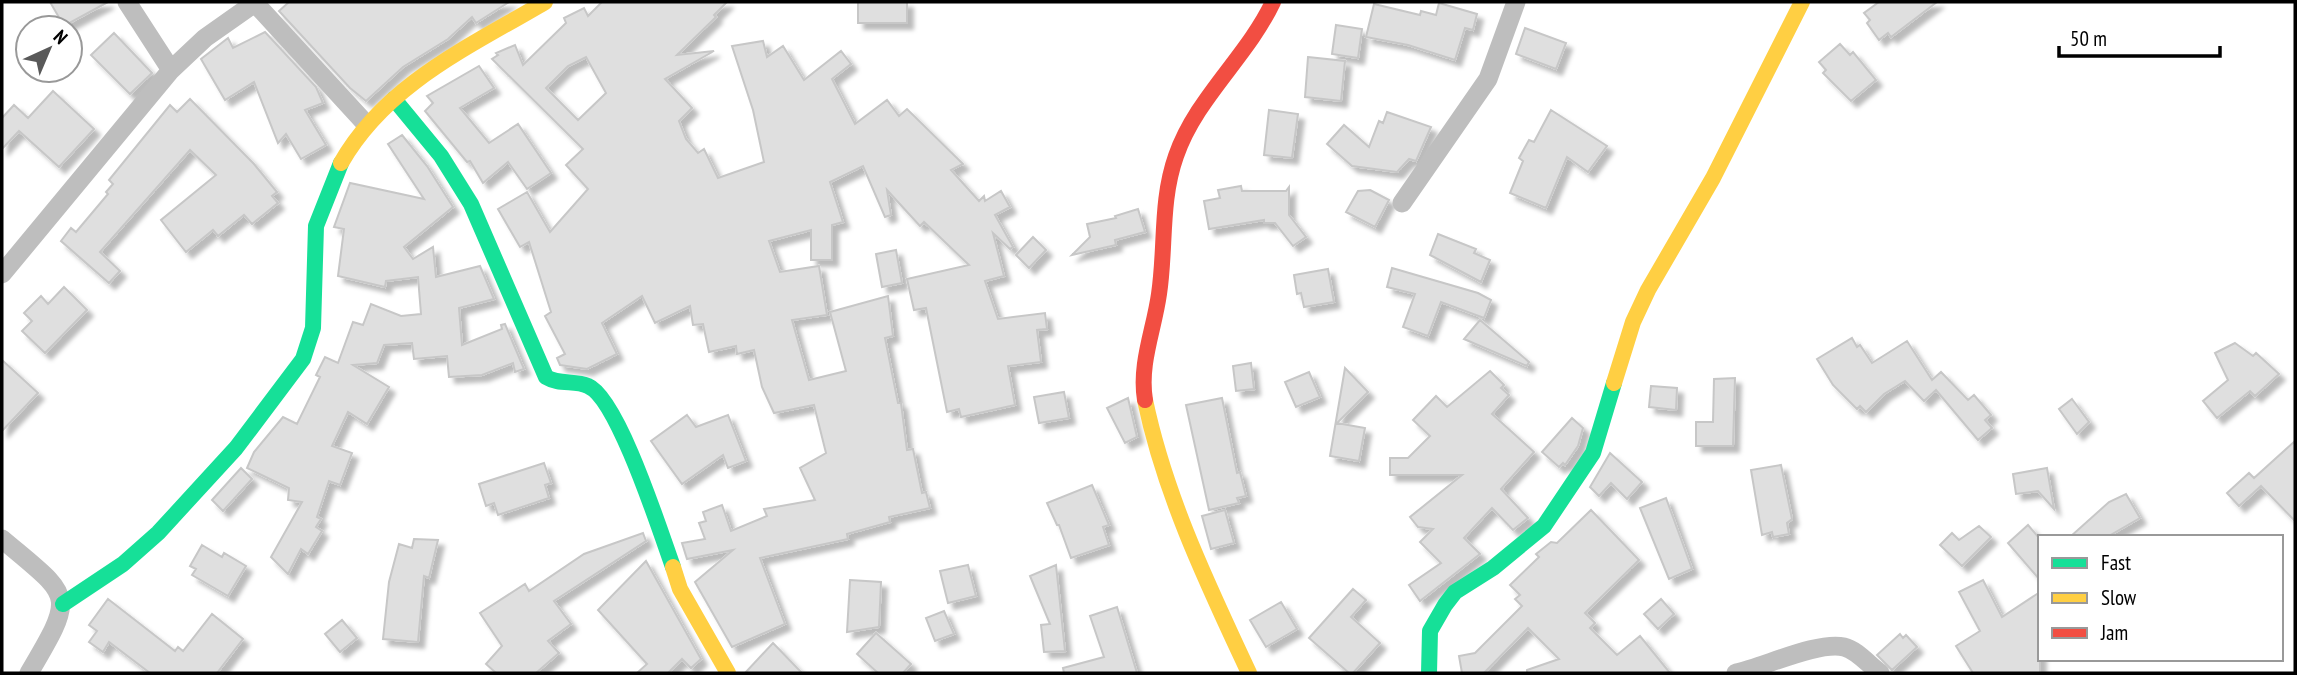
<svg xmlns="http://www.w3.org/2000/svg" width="2297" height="675" font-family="'PT Sans Narrow',sans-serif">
	<defs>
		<filter id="shadow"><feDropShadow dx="6" dy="6" stdDeviation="2" flood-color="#0004"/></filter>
	</defs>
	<rect width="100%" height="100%" fill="#fff"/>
	<path fill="#dfdfdf" stroke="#c7c7c7" stroke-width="2" fill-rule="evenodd" filter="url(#shadow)" d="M50,2H108L64,26Z
		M289,2H509L476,23L472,17L448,39L403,67L366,101L350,88L279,11Z
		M602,2H727L714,15L716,17L677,55L714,51L665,79L692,108L679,121L686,139L698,153L704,149L718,178L764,162L753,110L732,46L763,41L767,57L783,46L804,80L841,51L851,64L832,79L855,124L887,100L899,116L907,109L963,164L951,170L979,201L984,196L985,201L1001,191L1010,207L995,215L1013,247L1010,249L993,233L1004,276L985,281L998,319L1045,313L1047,329L1037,330L1041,362L1008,366L1015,405L961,417L959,409L947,412L926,308L914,310L907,279L969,265L924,222L920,226L887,190L891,215L885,217L863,166L830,182L843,222L832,225V260H811V230L769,241L780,272L819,266L827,315L792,320L809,380L846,371L830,312L888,296L893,336L885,338L898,403H901L907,450L913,449L922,493L926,492L930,508L889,517L890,522L847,534L848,539L760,558L785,624L732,647L695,582L733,550L687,559L682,543L705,539L699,523L706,521L703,512L722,505L731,531L767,516L764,509L815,500L800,468L826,453L814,405L774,413L762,387L754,350L737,354L736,346L709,352L703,324L693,325L690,306L655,323L642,296L602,323L617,354L587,369L560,365L557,358L565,354L545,316L551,312L529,242L520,247L498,209L527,192L550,232L588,189L566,165L583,149L492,59L498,55L496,53L515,45L523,65L566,23L564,18L584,8L588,16ZM586,57L606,93L578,120L546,88L568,66Z
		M858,2H907V23H858Z
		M1879,2H1937L1891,37L1888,33L1879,40L1867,23L1870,20L1864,13Z
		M1439,3L1477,14L1473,30L1465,28L1455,60L1408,45L1366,37L1374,4L1420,15L1421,11L1436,15Z
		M1336,25L1362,29L1358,58L1332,54Z
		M1525,28L1566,43L1556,69L1516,54Z
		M265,32L316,87L323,103L305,110L326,145L301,159L286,134L278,143L254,82L225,100L201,59L228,38L233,48Z
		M114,33L152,73L130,94L91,55Z
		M1840,44L1850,55L1853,52L1876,80L1851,101L1823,73L1826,70L1819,62Z
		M1308,57L1345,61L1341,101L1305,97Z
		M479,66L494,88L460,108L489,143L518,124L551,173L527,189L508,162L483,183L470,161L467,162L425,111L433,103L427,96Z
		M53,91L94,129L59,167L19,131L2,149V118L14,105L28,118Z
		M190,99L254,164L277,192L272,196L278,203L252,224L244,215L218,236L213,230L186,252L161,220L216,175L190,150L100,252L120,271L109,283L61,241L71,228L76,232L108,194L106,192L113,184L109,180L170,105L177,112Z
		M1269,110L1298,114L1292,158L1264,155Z
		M1551,110L1607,146L1588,172L1567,157L1546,208L1510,193L1523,161L1519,158L1529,140L1534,142Z
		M1387,112L1431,127L1416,161L1409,159L1397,172L1352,166L1327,144L1344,125L1369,147L1379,121L1383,123Z
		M402,135L427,166L453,207L404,247L413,259L433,247L436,277L480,266L494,299L459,308L462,345L502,329L501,325L505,324L524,369L515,372L513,363L482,375L449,377L447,356L414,359L412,343L384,345L377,363L353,365L389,387L367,424L348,412L332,446L352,453L340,485L329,481L317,517L321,519L316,527L322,531L308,554L301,549L288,574L271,557L302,502L288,500L289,488L247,468L254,452L283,417L297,424L320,377L316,375L325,357L338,363L353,322L363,325L371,304L401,316L421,314L418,277L386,281L385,287L338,276L344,229L334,227L350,183L424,199L388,144Z
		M1241,186L1242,191H1286L1289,187V215L1306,237L1293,246L1275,223H1264V220L1209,229L1204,201L1220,198L1218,190Z
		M1370,190L1389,200L1375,227L1346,212L1358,191Z
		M1138,209L1145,232L1115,240L1116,245L1072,255L1090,237L1087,224L1116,218L1115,216Z
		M1438,234L1476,249L1474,253L1490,260L1481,282L1430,255Z
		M1033,237L1046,250L1029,268L1016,255Z
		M896,250L902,283L882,287L876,254Z
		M1392,268L1478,293L1491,300L1484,318L1441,302L1428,336L1403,327L1415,294L1387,287Z
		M1328,269L1334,302L1304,307L1301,293L1297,294L1294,275Z
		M64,287L87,310L45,353L22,331L32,321L24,313L41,296L48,304Z
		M1480,320L1529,362L1527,366L1464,339Z
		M1852,338L1857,347L1860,345L1872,363L1907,341L1932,380L1941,372L1968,400L1974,395L1991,415L1985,420L1992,428L1978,440L1936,390L1924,401L1905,381L1884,394L1866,412L1860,406L1857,409L1833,385L1817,359Z
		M2235,343L2253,356L2256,353L2279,374L2255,396L2250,391L2217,418L2203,401L2228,380L2215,353Z
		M2,360L38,393L2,431Z
		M1251,363L1254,389L1236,391L1233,366Z
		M1345,368L1368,392L1337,423L1365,428L1359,461L1330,456Z
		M1490,371L1504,385L1501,388L1509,395L1492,414L1534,452L1501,489L1528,518L1513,530L1492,508L1464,538L1480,554L1420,601L1409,585L1441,563L1420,542L1433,529L1418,527L1410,517L1462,475H1390V458H1408L1430,436L1413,420L1436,396L1447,407Z
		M1309,372L1320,397L1296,407L1285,382Z
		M1735,378L1733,446H1696V422H1713L1714,379Z
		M1651,386L1677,388L1676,410L1649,407Z
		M1064,392L1069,418L1039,423L1034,397Z
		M1128,398L1137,437L1125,443L1107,408Z
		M1222,398L1237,473L1240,472L1246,496L1237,498L1239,503L1209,510L1186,405Z
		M2072,399L2089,422L2077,434L2059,409Z
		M687,415L696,427L728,415L746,461L728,468L723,455L682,484L651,441Z
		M1572,418L1583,428L1578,446L1565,465L1563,463L1559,467L1542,452Z
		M2295,441V521L2261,486L2239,506L2227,493L2249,473L2254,478Z
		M1610,453L1642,482L1627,499L1611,483L1599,496L1590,487Z
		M544,463L551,483L545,485L549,498L498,515L494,503L486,506L479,484Z
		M1781,465L1792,519L1787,523L1789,534L1773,537L1772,532L1762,535L1751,470Z
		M241,468L252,479L223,511L212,500Z
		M2047,468L2054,509L2038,491L2016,494L2013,474Z
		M1092,485L1109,525L1103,527L1109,545L1071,558L1059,525H1057L1047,503Z
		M2126,494L2140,518L2107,537H2070L2109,502Z
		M1666,498L1692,569L1669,579L1640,508Z
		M1225,510L1234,543L1211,549L1202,516Z
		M1591,510L1639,560L1585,613L1595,623L1590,628L1617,655L1640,636L1670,673H1527V670L1559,659L1528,628L1484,673H1462L1459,656L1475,653L1522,606L1515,599L1520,595L1510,585L1539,557L1536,554L1551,542L1557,543Z
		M2028,525L2040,539V580L2008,543Z
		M1979,526L1991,537L1962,566L1940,545L1952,533L1959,540Z
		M643,533L646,541L554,601L571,624L548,641L559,653L536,673H496L486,664L502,646L480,613L525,584L529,591L584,554Z
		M414,539L438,540L429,578L424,576L418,642L383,639L389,582L399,544L412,548Z
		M202,545L222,557L224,553L246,566L228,596L192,575L196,569L190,566Z
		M646,561L701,659L691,668L682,659L668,673H637L647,664L598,610Z
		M968,565L976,596L948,603L940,571Z
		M1056,565L1065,651L1044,652L1041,625L1050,624L1030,576Z
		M850,580L881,582L879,627L847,632Z
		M1983,580L2002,617L2040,592V673H1973L1956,646L1980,631L1959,592Z
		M1353,589L1366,600L1351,617L1380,643L1353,673H1349L1309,638Z
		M108,599L175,651L178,647L183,651L212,614L243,639L217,673H150L109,642L103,652L89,642L97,631L89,625Z
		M1661,599L1674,614L1658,629L1644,614Z
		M1281,602L1297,629L1266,647L1250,620Z
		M1117,607L1137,673H1064L1063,668L1104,657L1090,616Z
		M944,611L954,634L935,641L926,618Z
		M342,620L357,638L340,652L325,634Z
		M876,633L911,664L903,673H878L857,654Z
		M1900,634L1903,638L1906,635L1917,647L1892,670L1877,655Z
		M773,643L802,673H745Z"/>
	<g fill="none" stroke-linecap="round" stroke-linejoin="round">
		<path stroke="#bebebe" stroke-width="19" d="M127,2L171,70
			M255,3L366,124
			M1402,203L1488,79L1516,2
			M2,274L171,70L205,38L256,2
			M2,539C72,598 77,592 29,673
			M1736,673C1764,667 1818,641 1844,647C1857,650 1869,665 1880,673"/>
		<path stroke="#16e098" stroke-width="16" d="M394,99L441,156L471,204L546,377C559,385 575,380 588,386C618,398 661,534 673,567
			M63,604L123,564L158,533L236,448L303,359L313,328L316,226L341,163
			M1429,673L1430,631L1445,605L1455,592L1493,568L1544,526L1593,453L1614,383"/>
		<path stroke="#ffcf43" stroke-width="16" d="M341,163C386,84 469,47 545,2
			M1614,383L1633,322L1648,290L1713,178L1802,2
			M1145,400C1165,496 1208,585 1249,673
			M673,567L680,589L728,673"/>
		<path stroke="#f24e42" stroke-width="16" d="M1145,400C1139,364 1154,330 1159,294C1166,248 1160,201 1176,156C1196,98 1247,57 1273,2"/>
	</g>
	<rect width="2297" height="675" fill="none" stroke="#000000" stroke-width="7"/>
	<rect x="2038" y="535" width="245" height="126" fill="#ffffff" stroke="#999999" stroke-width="2"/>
	<rect x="2052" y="558" width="35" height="10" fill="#16e098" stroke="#999999" stroke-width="2"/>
	<text x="2101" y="570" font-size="21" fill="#000000">Fast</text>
	<rect x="2052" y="593" width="35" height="10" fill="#ffcf43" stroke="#999999" stroke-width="2"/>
	<text x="2101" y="605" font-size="21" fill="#000000">Slow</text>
	<rect x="2052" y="628" width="35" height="10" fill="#f24e42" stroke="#999999" stroke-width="2"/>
	<text x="2101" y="640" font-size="21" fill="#000000">Jam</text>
	<g transform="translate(49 49) rotate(44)"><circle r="33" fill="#ffffff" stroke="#999999" stroke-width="2"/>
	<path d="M0-5L12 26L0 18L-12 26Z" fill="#595959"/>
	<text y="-10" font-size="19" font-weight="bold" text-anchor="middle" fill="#000000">N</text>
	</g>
	<path d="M2059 46v10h161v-10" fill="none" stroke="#000000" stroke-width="3.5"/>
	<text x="2070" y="46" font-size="21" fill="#000000" stroke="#ffffff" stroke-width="5" paint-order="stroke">50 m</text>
</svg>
